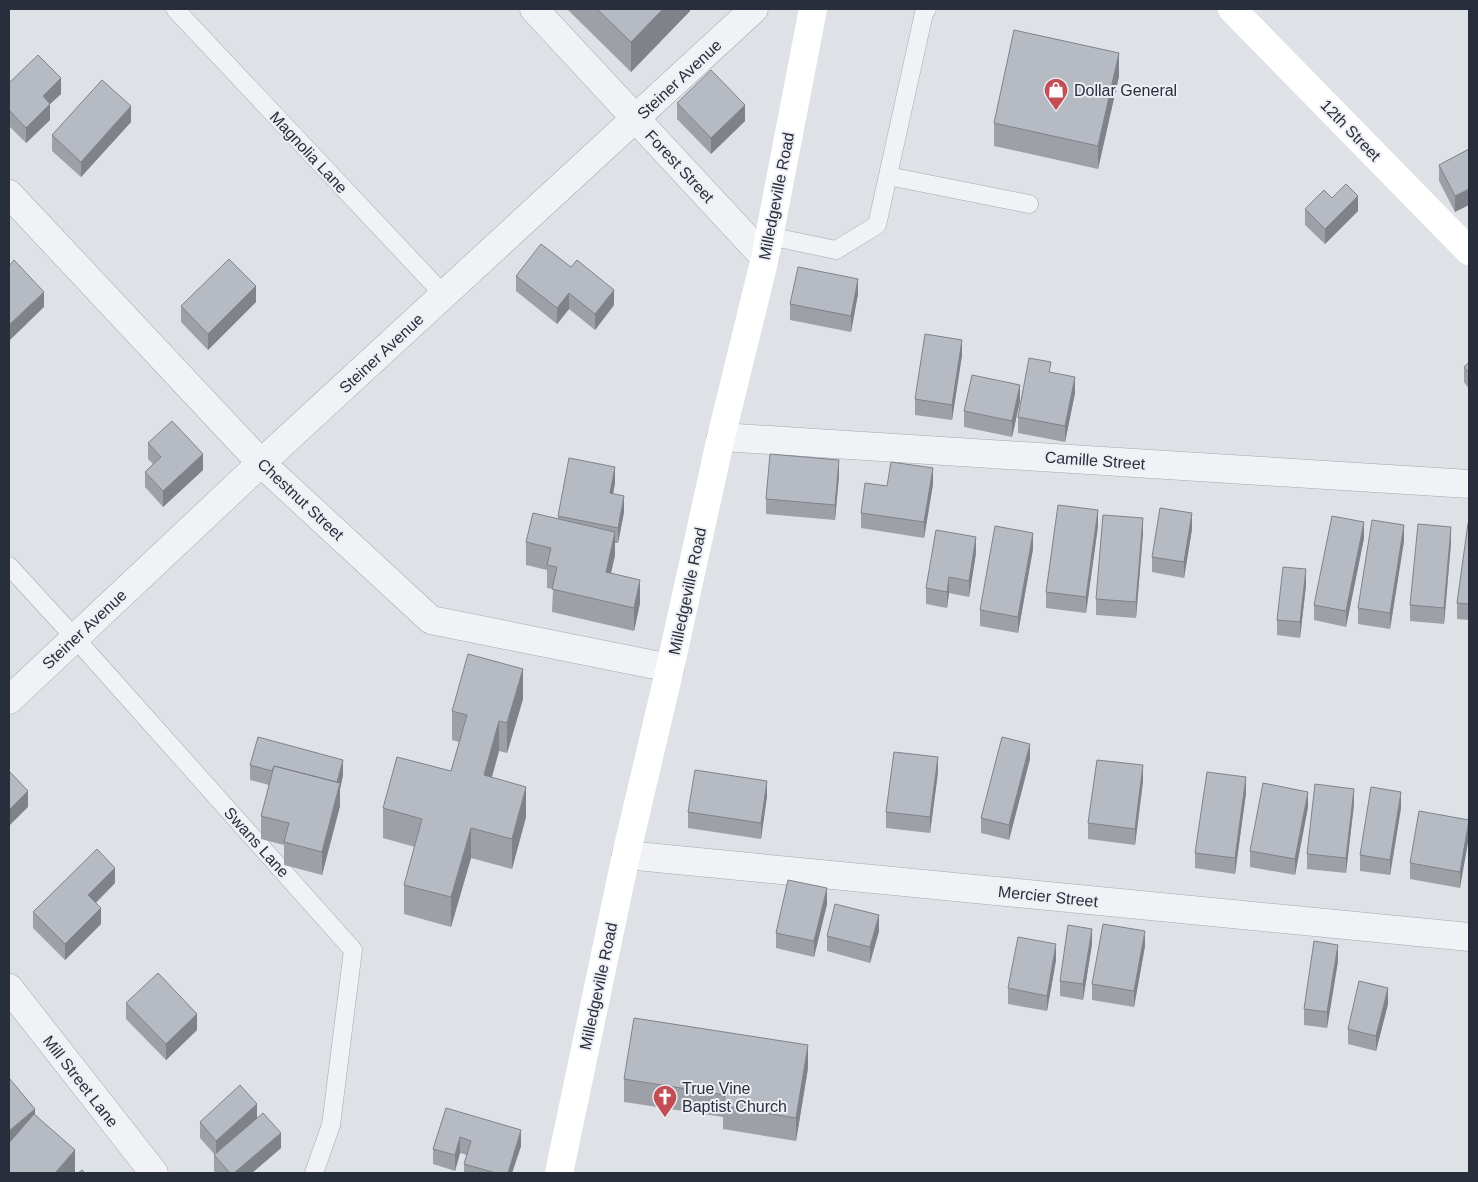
<svg xmlns="http://www.w3.org/2000/svg" width="1478" height="1182" font-family="Arial,sans-serif">
	<rect width="100%" height="100%" fill="#dee1e6"/>
	<g fill="none" stroke-linecap="round" stroke-linejoin="round">
		<defs>
			<path id="lane" d="M175,9L444,295
				M888,176L1029,204
				M769,236L836,250L877,225L924,13L927,9
				M9,566L75,638L353,950L331,1125L314,1173"/>
			<path id="street" d="M534,9L765,258
				M9,194L261,463L431,620L670,668
				M721,437L1469,484
				M9,700L261,463L754,9
				M626,855L1469,937
				M9,988L154,1173"/>
		</defs>
		<use href="#lane" stroke="#a4a8b0" stroke-width="19"/>
		<use href="#street" stroke="#a4a8b0" stroke-width="29"/>
		<use href="#lane" stroke="#f0f2f5" stroke-width="18"/>
		<use href="#street" stroke="#f0f2f5" stroke-width="28"/>
		<path stroke="#fff" stroke-width="28" d="M1232,9L1469,251
			M559,1173L626,855L670,668L721,437L765,258L813,9"/>
	</g>
	<path fill="#9da0a7" d="M567,9H690V11L631,72Z
		M1119,76L1098,169L994,146V123Z
		M9,83L61,94L50,104V120L26,143L9,126Z
		M677,103L745,121L711,154L677,119Z
		M131,122L81,177L52,151V135Z
		M1469,149L1455,212L1439,181V165Z
		M1332,198L1358,211L1325,244L1305,225V209Z
		M516,276L614,305L595,330L569,309L557,324L516,291Z
		M858,294L851,332L790,320V304Z
		M256,302L208,350L181,322V306Z
		M962,355L952,420L915,415V399Z
		M1469,362V389L1464,382V367Z
		M1051,373L1075,393L1065,442L1018,433V417Z
		M1020,401L1012,437L964,427V411Z
		M148,443L203,470L163,507L145,487V472L153,464L148,459Z
		M839,476L835,520L766,514V499Z
		M615,483L613,494L624,512L618,543H615V555L611,573L640,603L634,631L552,612L553,589L547,588V570L526,565V542L558,519V516Z
		M933,484L924,538L861,528V513L887,486Z
		M1469,523V620L1457,619V603Z
		M1098,526L1086,613L1046,608V592Z
		M1192,529L1184,578L1152,572V557Z
		M1143,533L1136,618L1096,615V599Z
		M1364,538L1346,627L1314,620V605Z
		M1404,541L1390,629L1358,624V608Z
		M1451,543L1444,624L1410,621V605Z
		M1033,549L1018,633L980,626V610Z
		M976,553L969,597L949,593L947,608L926,604V588Z
		M1306,585L1300,638L1277,635V620Z
		M523,699L507,753L499,751L492,777L526,817L512,869L471,858L451,927L404,914V885L415,847L383,838V808L451,771L459,742L452,740V711Z
		M1030,759L1009,840L981,833V818Z
		M250,765L343,775L340,789V806L322,875L284,865V845L261,839V816L269,785L250,780Z
		M938,772L930,833L886,828V812Z
		M1143,781L1135,845L1088,839V823Z
		M1246,793L1235,874L1195,868V853Z
		M767,796L761,839L688,828V812Z
		M1354,804L1346,873L1307,869V854Z
		M1308,807L1295,875L1250,867V851Z
		M1401,808L1390,875L1360,871V855Z
		M1469,820L1460,888L1410,879V863Z
		M115,883L96,903L101,924L65,960L33,928V912Z
		M827,904L814,957L776,948V933Z
		M879,931L870,963L827,951V936Z
		M1092,944L1083,1000L1060,996V981Z
		M1145,946L1134,1007L1092,1000V984Z
		M1056,960L1047,1011L1008,1004V988Z
		M1338,961L1327,1028L1304,1025V1009Z
		M126,1003L197,1030L166,1060L126,1019Z
		M1388,1004L1376,1051L1348,1044V1029Z
		M808,1068L796,1141L723,1129V1117L624,1102V1079Z
		M446,1108L521,1146L512,1173H464V1164L467,1155L460,1153L455,1171L433,1164V1149Z
		M257,1118L281,1148L252,1173H216L214,1171V1155H215L200,1138V1122Z"/>
	<path fill="#7f8288" d="M663,9H690V11L631,72V42Z
		M1119,53V76L1098,169V146Z
		M61,78V94L50,104V120L26,143V128L43,96Z
		M745,105V121L711,154V138Z
		M131,106V122L81,177V162Z
		M1469,189V205L1455,212V196Z
		M1358,196V211L1325,244V229Z
		M858,279V294L851,332V316Z
		M256,286V302L208,350V334Z
		M614,290V305L595,330V314Z
		M44,292V307L9,341V325Z
		M569,293V309L557,324V308Z
		M962,340V355L952,420V405Z
		M1075,377V393L1065,442V426Z
		M1020,385V401L1012,437V421Z
		M203,454V470L163,507V491Z
		M839,460V476L835,520V505Z
		M615,467V483L610,509V493Z
		M933,468V484L924,538V522Z
		M624,496V512L618,543V528Z
		M1098,510V526L1086,613V597Z
		M1192,513V529L1184,578V562Z
		M1143,518V533L1136,618V602Z
		M1364,522V538L1346,627V611Z
		M1404,525V541L1390,629V613Z
		M1451,527V543L1444,624V608Z
		M615,532V555L606,595V572Z
		M1033,533V549L1018,633V617Z
		M976,537V553L969,597V581Z
		M1306,569V585L1300,638V622Z
		M949,577V593L947,608V592Z
		M640,580V603L634,631V608Z
		M523,669V699L507,753V723Z
		M499,721V751L484,805V775Z
		M1030,744V759L1009,840V825Z
		M938,757V772L930,833V817Z
		M343,760V775L340,789V806L322,875V852L336,787Z
		M1143,765V781L1135,845V829Z
		M1246,777V793L1235,874V858Z
		M767,781V796L761,839V823Z
		M526,787V817L512,869V839Z
		M1354,789V804L1346,873V858Z
		M28,791V807L9,826V810Z
		M1308,792V807L1295,875V859Z
		M1401,792V808L1390,875V860Z
		M1469,821V837L1460,888V872Z
		M471,828V858L451,927V897Z
		M115,868V883L88,910V895Z
		M827,888V904L814,957V941Z
		M101,908V924L65,960V944Z
		M879,915V931L870,963V947Z
		M1092,929V944L1083,1000V984Z
		M1145,931V946L1134,1007V991Z
		M1056,944V960L1047,1011V996Z
		M1338,945V961L1327,1028V1012Z
		M1388,988V1004L1376,1051V1036Z
		M197,1014V1030L166,1060V1044Z
		M808,1045V1068L796,1141V1118Z
		M257,1104V1120L216,1156V1141Z
		M35,1109V1125L9,1147V1131Z
		M521,1130V1146L512,1173H508Z
		M281,1133V1148L252,1173H234Z
		M460,1137V1153L455,1171V1155Z
		M75,1150V1173H55Z"/>
	<path fill="#b6bac2" stroke="#7f8288" d="M597,9H663L631,42Z
		M1014,30L1119,53L1098,146L994,123Z
		M38,55L61,78L43,96L50,104L26,128L9,110V83Z
		M711,70L745,105L711,138L677,103Z
		M102,80L131,106L81,162L52,135Z
		M1469,149V189L1455,196L1439,165Z
		M1346,184L1358,196L1325,229L1305,209L1324,190L1332,198Z
		M541,244L571,267L577,260L614,290L595,314L569,293L557,308L516,276Z
		M229,259L256,286L208,334L181,306Z
		M14,260L44,292L9,325V266Z
		M798,267L858,279L851,316L790,304Z
		M925,334L962,340L952,405L915,399Z
		M1029,358L1051,362L1049,372L1075,377L1065,426L1018,417Z
		M1469,362V373L1464,367Z
		M972,375L1020,385L1012,421L964,411Z
		M172,421L203,454L163,491L145,472L161,457L148,443Z
		M770,454L839,460L835,505L766,499Z
		M569,458L615,467L610,493L624,496L618,528L558,516Z
		M891,462L933,468L924,522L861,513L865,483L887,486Z
		M1058,505L1098,510L1086,597L1046,592Z
		M1160,508L1192,513L1184,562L1152,557Z
		M533,513L615,532L606,572L640,580L634,608L552,589L557,567L547,565L551,548L526,542Z
		M1103,515L1143,518L1136,602L1096,599Z
		M1332,516L1364,522L1346,611L1314,605Z
		M1372,520L1404,525L1390,613L1358,608Z
		M1468,523H1469V604L1457,603Z
		M1418,524L1451,527L1444,608L1410,605Z
		M995,526L1033,533L1018,617L980,610Z
		M936,530L976,537L969,581L949,577L947,592L926,588Z
		M1283,567L1306,569L1300,622L1277,620Z
		M468,654L523,669L507,723L499,721L484,775L526,787L512,839L471,828L451,897L404,885L422,819L383,808L397,757L451,771L467,715L452,711Z
		M258,737L343,760L337,782L274,766L272,771L250,765Z
		M1002,737L1030,744L1009,825L981,818Z
		M894,752L938,757L930,817L886,812Z
		M1097,760L1143,765L1135,829L1088,823Z
		M274,766L340,783L322,852L284,842L289,823L261,816Z
		M695,770L767,781L761,823L688,812Z
		M9,771L28,791L9,810Z
		M1207,772L1246,777L1235,858L1195,853Z
		M1263,783L1308,792L1295,859L1250,851Z
		M1315,784L1354,789L1346,858L1307,854Z
		M1371,787L1401,792L1390,860L1360,855Z
		M1419,811L1469,820L1460,872L1410,863Z
		M97,849L115,868L88,895L101,908L65,944L33,912Z
		M788,880L827,888L814,941L776,933Z
		M835,904L879,915L870,947L827,936Z
		M1103,924L1145,931L1134,991L1092,984Z
		M1068,925L1092,929L1083,984L1060,981Z
		M1018,937L1056,944L1047,996L1008,988Z
		M1314,941L1338,945L1327,1012L1304,1009Z
		M158,973L197,1014L166,1044L126,1003Z
		M1359,981L1388,988L1376,1036L1348,1029Z
		M634,1018L808,1045L796,1118L723,1106L725,1095L624,1079Z
		M9,1078L35,1109L9,1131Z
		M240,1085L257,1104L216,1141L200,1122Z
		M446,1108L521,1130L508,1173H496L464,1164L471,1141L460,1137L455,1155L433,1149Z
		M263,1113L281,1133L234,1173H230L214,1155Z
		M34,1114L75,1150L55,1173H9V1143Z
		M82,1170L85,1173H78Z"/>
	<defs>
		<symbol id="shop-pin" viewBox="-11 -11 22 30"><path d="M0 17L-7.5 6A9.5 9.5 0 1 1 7.5 6Z" fill="#c24d55" stroke="#edeff4"/><path d="M-5-2.5h2.3a2.7 3.5 0 0 1 5.4 0H5L5.5 6h-11ZM-1.5-2.5h3a1.5 2.3 0 0 0-3 0Z" fill="#fff"/></symbol>
		<symbol id="church-pin" viewBox="-11 -11 22 30"><path d="M0 17L-7.5 6A9.5 9.5 0 1 1 7.5 6Z" fill="#c24d55" stroke="#edeff4"/><path d="M-1.2-6h2.4v3.5h3.3v2.4h-3.3V6h-2.4V-.1h-3.3v-2.4h3.3Z" fill="#fff"/></symbol>
	</defs>
	<g fill-rule="evenodd">
		<use href="#shop-pin" x="1042" y="76" width="28" height="38"/>
		<use href="#church-pin" x="651" y="1083" width="28" height="38"/>
	</g>
	<g text-anchor="middle" stroke-width="4" stroke-linejoin="round" paint-order="stroke">
		<g font-size="16" fill="#292e3c" stroke="#edeff4">
			<text transform="translate(679 79) rotate(-43)" y="6">Steiner Avenue</text>
			<text transform="translate(1351 130) rotate(46)" y="6">12th Street</text>
			<text transform="translate(309 152) rotate(47)" y="6">Magnolia Lane</text>
			<text transform="translate(680 166) rotate(47)" y="6">Forest Street</text>
			<text transform="translate(776 196) rotate(-79)" y="6">Milledgeville Road</text>
			<text transform="translate(381 353) rotate(-43)" y="6">Steiner Avenue</text>
			<text transform="translate(1095 460) rotate(4)" y="6">Camille Street</text>
			<text transform="translate(301 499) rotate(43)" y="6">Chestnut Street</text>
			<text transform="translate(687 591) rotate(-78)" y="6">Milledgeville Road</text>
			<text transform="translate(84 629) rotate(-43)" y="6">Steiner Avenue</text>
			<text transform="translate(257 842) rotate(48)" y="6">Swans Lane</text>
			<text transform="translate(1048 896) rotate(6)" y="6">Mercier Street</text>
			<text transform="translate(598 986) rotate(-78)" y="6">Milledgeville Road</text>
			<text transform="translate(81 1081) rotate(52)" y="6">Mill Street Lane</text>
		</g>
		<g font-size="16" fill="#292e3c" stroke="#edeff4" text-anchor="start">
			<text x="1074" y="96">Dollar General</text>
			<text x="682" y="1094">True Vine<tspan x="682" dy="18">Baptist Church</tspan></text>
		</g>
	</g>
	<rect width="1478" height="1182" fill="none" stroke="#292e3c" stroke-width="20"/>
</svg>
